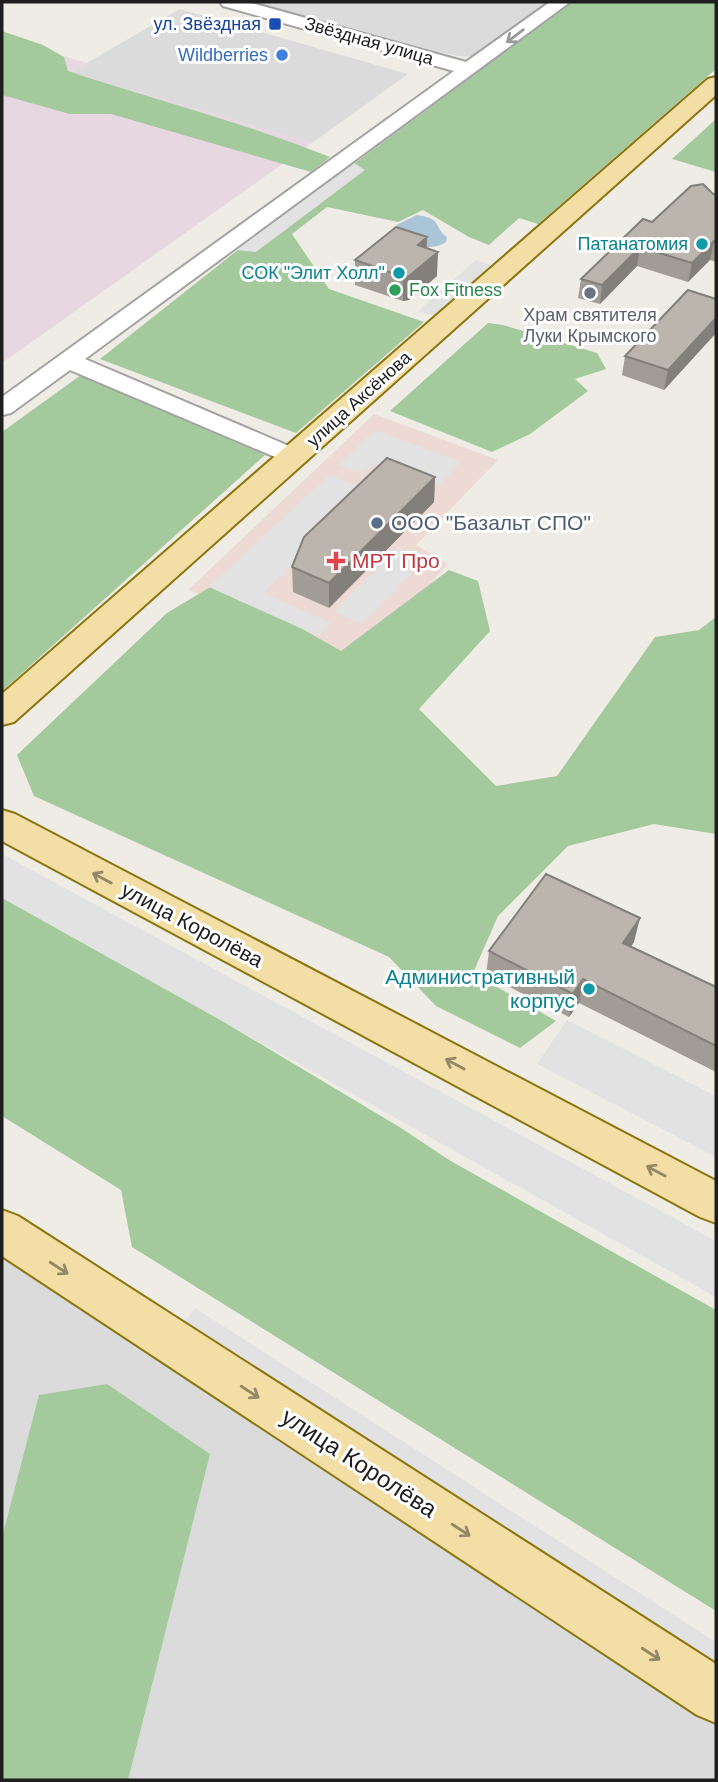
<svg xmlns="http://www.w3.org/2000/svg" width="718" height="1782" font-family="Arial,sans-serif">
	<rect width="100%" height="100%" fill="#eeece5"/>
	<path fill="#dcdbdb" d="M255,2H551L483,54L464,57L438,52Z
		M180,9L408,74L312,143L71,72Z
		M2,1253L716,1724V1780H2Z"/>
	<path fill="#eddad5" d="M374,414L498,460L416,545L448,564L358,665L188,590Z"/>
	<path fill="#e6d7e1" d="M2,37L86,63L72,72L312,143L2,363Z"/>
	<path fill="#a3c99d" d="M572,2H716V69L538,224L519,218L489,245L469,237L423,210L398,222L327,207L292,234L329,289L424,322L296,433L100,359L234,253Z
		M2,31L43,45L64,57L68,71C155,100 245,123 330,157L311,172L111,114H70L2,95Z
		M716,119V172L672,159Z
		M488,323L503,325L597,353L606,369L575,379L588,391L530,434L492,452L390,411Z
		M81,375L265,455L2,691V432Z
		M449,570L478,581L490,631L419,709L496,786L557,776L655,637L699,630L716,617V834L654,824L568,846L498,916L473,973L556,1021L520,1048L436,1006L389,957L34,796L17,755L167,613L212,586L276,614L341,651Z
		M2,889L401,1128L449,1160L716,1310V1611L132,1247L121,1190L2,1116Z
		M107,1384L210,1454L128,1780H2V1538L39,1395Z"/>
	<path fill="#e2e2e2" d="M354,163L365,170L256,252L236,250Z
		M476,260L492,265L434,316L418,311Z
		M375,430L461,462L437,487L374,463L362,474L338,465Z
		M329,475L369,491L263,593L331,623L318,636L209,587Z
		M398,547L426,558L362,624L334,612Z
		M2,854L716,1241V1297L2,898Z
		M567,1020L716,1096V1157L537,1064Z
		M195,1308L716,1642V1689L174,1335Z"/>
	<path fill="#a9c5d7" d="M417,215C444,219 432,226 447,237L446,242C432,252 399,247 391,231L398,224Z"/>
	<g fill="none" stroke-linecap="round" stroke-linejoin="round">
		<defs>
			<path id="minor" d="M220,2H248L466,62L550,2H570L85,359L303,452L307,457L303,462L294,465L70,370L11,413L2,415V397L454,71L223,6Z"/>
			<path id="major" d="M716,77V95L14,722L2,725V694L708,79Z
				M2,810L15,814L716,1181V1223L700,1217L2,841Z
				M2,1210L18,1216L716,1664V1723L697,1715L2,1256Z"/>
		</defs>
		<use href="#minor" stroke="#a2a2a2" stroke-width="4"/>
		<use href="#major" stroke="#8a750e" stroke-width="4"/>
		<use href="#minor" fill="#fff" fill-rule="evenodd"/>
		<use href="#major" fill="#f3dea5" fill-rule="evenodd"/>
	</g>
	<path fill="#a19c96" d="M713,194H716V262L710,260L688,282L637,266L600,304L578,298L581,279L652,222Z
		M427,237V248L437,276L409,300L403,301L355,285V260Z
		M716,299V333L664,390L622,375L625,356Z
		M435,477L434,502L329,608L293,592L292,567Z
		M634,942L631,946L716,987V1072L579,1003L569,1017L486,975L489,951Z"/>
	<path fill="#837f7a" d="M427,237L426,262L418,245Z
		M714,241L710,260L688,282L692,263Z
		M640,247L637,266L600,304L602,285Z
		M438,252L437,276L409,300L403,301V277Z
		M716,318V333L664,390L668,370Z
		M435,477L434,502L329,608V583Z
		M640,918L634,942L618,966L623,943Z
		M583,979L579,1003L569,1017L573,994Z"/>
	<path fill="#bbb5ae" stroke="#837f7a" stroke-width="2" d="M703,184L713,194H716V242L714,241L692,263L640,247L602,285L581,279L643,219L652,222L691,186Z
		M396,227L427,237L418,245L438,252L409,276L403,277L355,260Z
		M688,290L716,299V318L668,370L625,356Z
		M387,458L435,477L329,583L292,567L304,537Z
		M546,874L640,918L623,943L716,987V1046L583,979L573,994L489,951Z"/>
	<defs><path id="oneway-shaft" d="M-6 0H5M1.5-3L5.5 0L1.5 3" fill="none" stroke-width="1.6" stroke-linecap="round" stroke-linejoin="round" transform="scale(1.75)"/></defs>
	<use stroke="#9a9a9a" href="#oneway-shaft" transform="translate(515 36) rotate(143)"/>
	<g stroke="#938868">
		<use href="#oneway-shaft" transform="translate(102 878) rotate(-152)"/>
		<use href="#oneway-shaft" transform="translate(455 1064) rotate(-152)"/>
		<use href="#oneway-shaft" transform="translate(656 1171) rotate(-152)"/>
		<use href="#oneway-shaft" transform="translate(59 1268) rotate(33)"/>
		<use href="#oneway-shaft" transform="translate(250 1392) rotate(33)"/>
		<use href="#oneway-shaft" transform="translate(461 1530) rotate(33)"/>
		<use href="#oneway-shaft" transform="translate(651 1654) rotate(33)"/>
	</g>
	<rect fill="#1a4fb4" stroke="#fff" stroke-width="2.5" x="268" y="17" width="14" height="14" rx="3.5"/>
	<circle fill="#3f7fe0" stroke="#fff" stroke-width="2.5" cx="282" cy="55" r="7"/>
	<g fill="#0f9aa8" stroke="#fff" stroke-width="2.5">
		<circle cx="702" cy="244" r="7"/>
		<circle cx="399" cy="273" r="7"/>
		<circle cx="589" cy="989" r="7"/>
	</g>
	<circle fill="#2e9e5b" stroke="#fff" stroke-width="2.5" cx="395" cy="290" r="7"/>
	<circle fill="#6b7280" stroke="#fff" stroke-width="2.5" cx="590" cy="293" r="7"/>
	<circle fill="#5c6f8a" stroke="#fff" stroke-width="2.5" cx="377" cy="523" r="7"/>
	<path fill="#e0444e" stroke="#fff" stroke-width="2.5" d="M332.5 550.5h7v7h7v7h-7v7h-7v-7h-7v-7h7z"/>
	<g text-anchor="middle" stroke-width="6" stroke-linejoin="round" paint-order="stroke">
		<g font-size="18" fill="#164399" stroke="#fff" text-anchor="end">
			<text x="261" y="30">ул. Звёздная</text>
		</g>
		<g font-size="18" fill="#1e1e1e" stroke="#fff">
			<text transform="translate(369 41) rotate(16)" y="6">Звёздная улица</text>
			<text transform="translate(359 399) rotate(-42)" y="6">улица Аксёнова</text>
		</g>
		<g font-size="18" fill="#366cbe" stroke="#fff" text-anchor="end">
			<text x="268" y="61">Wildberries</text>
		</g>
		<g font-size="18" fill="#0d838f" stroke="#fff" text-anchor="end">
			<text x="688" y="250">Патанатомия</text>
			<text x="385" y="279">СОК "Элит Холл"</text>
		</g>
		<g font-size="18" fill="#27864d" stroke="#fff" text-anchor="start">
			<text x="409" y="296">Fox Fitness</text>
		</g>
		<g font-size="18" fill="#5b616d" stroke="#fff">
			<text x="590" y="321">Храм святителя<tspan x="590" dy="21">Луки Крымского</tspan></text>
		</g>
		<g font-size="21" fill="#4e5e75" stroke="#fff" text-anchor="start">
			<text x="391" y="530">ООО "Базальт СПО"</text>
		</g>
		<g font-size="21" fill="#be3a42" stroke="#fff" text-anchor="start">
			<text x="352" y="568">МРТ Про</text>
		</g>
		<g font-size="21" fill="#1e1e1e" stroke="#fff">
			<text transform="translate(192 925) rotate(28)" y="7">улица Королёва</text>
		</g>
		<g font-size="21" fill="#0d838f" stroke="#fff" text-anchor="end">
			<text x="575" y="984">Административный<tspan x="575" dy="24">корпус</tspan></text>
		</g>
		<g font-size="24" fill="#1e1e1e" stroke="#fff">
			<text transform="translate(359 1463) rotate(33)" y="8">улица Королёва</text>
		</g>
	</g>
	<rect width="718" height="1782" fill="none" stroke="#1e1e1e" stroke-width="7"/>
</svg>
